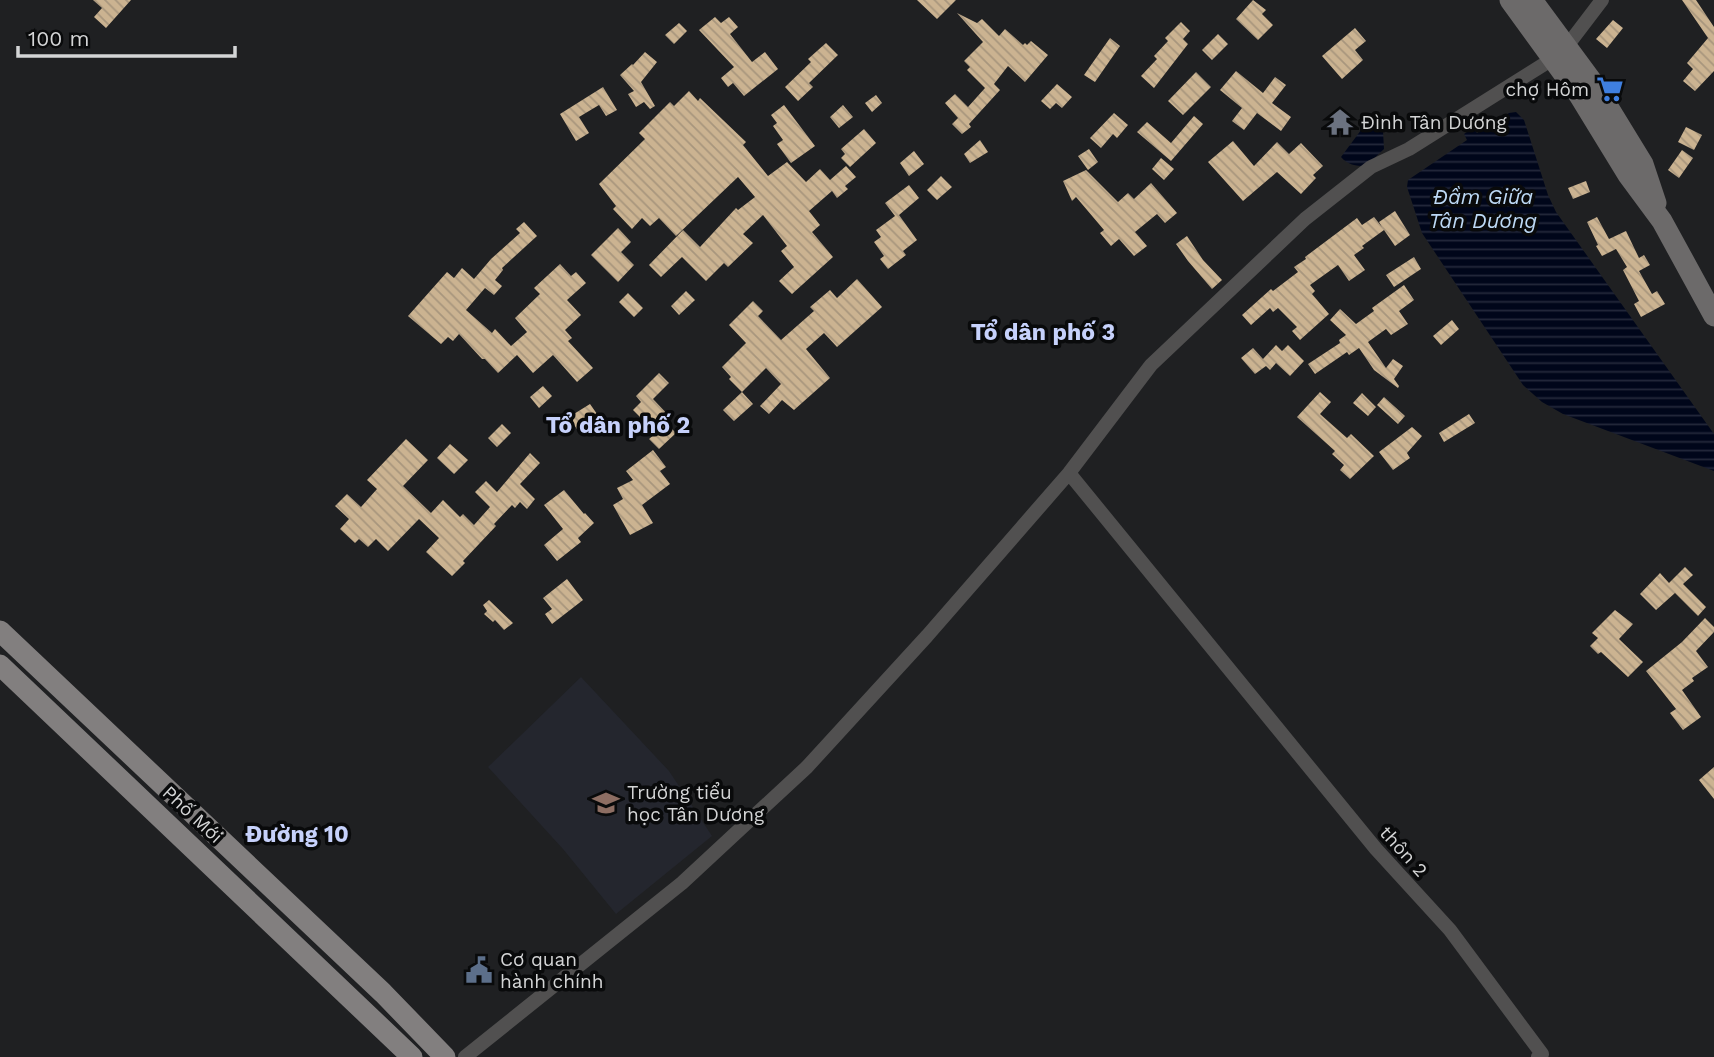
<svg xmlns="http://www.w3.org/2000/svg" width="1714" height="1057" font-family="'Work Sans',sans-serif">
	<defs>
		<pattern id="water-rules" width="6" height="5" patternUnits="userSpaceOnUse" patternTransform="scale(1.75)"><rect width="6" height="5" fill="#00061a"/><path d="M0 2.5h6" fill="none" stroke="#24293b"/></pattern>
		<pattern id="building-back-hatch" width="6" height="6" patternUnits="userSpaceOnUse" patternTransform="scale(1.75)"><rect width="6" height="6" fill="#cbb391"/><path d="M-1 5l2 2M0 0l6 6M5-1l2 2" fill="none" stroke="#a8967d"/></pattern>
	</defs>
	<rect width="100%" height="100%" fill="#1f2022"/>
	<path fill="#24262e" d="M581,677L669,771L712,836L616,914L563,849L488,767Z"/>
	<path fill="url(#water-rules)" d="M1516,112L1524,120L1548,195L1556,212L1714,434V471L1563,414L1542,402L1523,385L1422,233L1407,187L1408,180L1467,140L1464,134L1473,128L1477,133L1509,113Z
		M1370,118L1376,120L1383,131L1384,149L1366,166C1355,166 1348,165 1341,157Z"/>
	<path fill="url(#building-back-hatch)" d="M93,0H131L106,28L94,17L102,8Z
		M917,0H956L937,19Z
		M1253,0L1266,10L1262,14L1273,25L1258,40L1236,19Z
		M1682,0H1696L1714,27V71L1695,91L1683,81L1693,69L1687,63L1708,38Z
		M957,13L977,23L982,19L999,36L1005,29L1023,45L1025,43L1027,45L1031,41L1048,55L1025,82L1008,66L994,84L1000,90L969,124L971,127L962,134L952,124L958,118L945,103L955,94L968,107L985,88L967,70L970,67L964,61L983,42Z
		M715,17L721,23L729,17L738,27L730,34L752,62L765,52L778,69L744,96L733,83L728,87L721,78L734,67L699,30Z
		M1613,20L1623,28L1607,48L1596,39Z
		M1181,22L1190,31L1183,39L1188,44L1154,88L1141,76L1157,59L1154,56L1168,41L1165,38Z
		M679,23L687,31L674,44L665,35Z
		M1355,28L1366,41L1355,50L1363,60L1342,79L1322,56Z
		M1218,34L1228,44L1212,60L1202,50Z
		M1110,38L1120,46L1095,82L1084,75Z
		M826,43L838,55L809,83L813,87L798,101L785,87L811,62L808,59Z
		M645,52L657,62L641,82L655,106L650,109L644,102L636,107L628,94L634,91L620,75L632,64L633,65Z
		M1236,71L1263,93L1275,77L1286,85L1272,103L1291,117L1281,131L1257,113L1244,130L1232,121L1242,108L1220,90Z
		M1196,72L1211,87L1183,115L1168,101Z
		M1057,84L1072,97L1062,108L1056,103L1050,109L1041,101Z
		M603,87L617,110L606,116L599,105L579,117L589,133L576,141L560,114Z
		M689,91L698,101L700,98L746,142L743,145L768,176L787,162L806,182L820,169L830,180L846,166L856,177L845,186L848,189L837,198L832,191L809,211L820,225L812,232L833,257L792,294L779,281L794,267L781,251L787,246L763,215L743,234L753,243L728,267L724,263L706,281L682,257L661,277L649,265L683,230L700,247L736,208L738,210L755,197L738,177L676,236L659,218L650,226L642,218L632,229L613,209L616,206L599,184L645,139L639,133L670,102L674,106Z
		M876,95L882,103L872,112L865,103Z
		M784,105L815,146L791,163L777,144L783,140L773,126L777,123L771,115Z
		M843,105L853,117L839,128L830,117Z
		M1114,113L1128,125L1117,138L1113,134L1101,148L1090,138Z
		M1194,116L1203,124L1171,161L1137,132L1147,122L1171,143Z
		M1686,127L1702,135L1694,150L1678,142Z
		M864,129L876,143L850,167L841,158L845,154L841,149Z
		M980,140L988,152L970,163L964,154Z
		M1233,141L1254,166L1277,142L1289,154L1301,143L1323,166L1313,175L1316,178L1301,194L1277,172L1243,201L1208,162Z
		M1089,149L1098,162L1088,170L1078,156Z
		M1682,150L1693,158L1679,178L1668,170Z
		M914,151L924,164L909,176L900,163Z
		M1161,158L1174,169L1164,180L1152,169Z
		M1086,170L1118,202L1128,193L1134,199L1151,183L1177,213L1165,223L1157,214L1135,232L1147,246L1134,256L1119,239L1111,246L1100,233L1104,230L1076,197L1072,201L1063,181Z
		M941,176L952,187L937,200L927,190Z
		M1586,181L1590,192L1573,199L1568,188Z
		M909,185L919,198L899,215L917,240L903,251L906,255L888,269L880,259L884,256L874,242L881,237L876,230L895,216L885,203Z
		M1395,211L1410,235L1395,246L1384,230L1362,246L1364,248L1354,255L1365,270L1349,281L1338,265L1310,285L1315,291L1312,294L1329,314L1300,340L1292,331L1297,327L1278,308L1273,312L1270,308L1251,325L1242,315L1271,289L1273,291L1298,272L1294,267L1306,259L1305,257L1357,218L1362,225L1374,217L1382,227L1379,222Z
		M1597,217L1609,239L1626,231L1639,258L1644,255L1650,265L1639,271L1652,294L1657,291L1665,304L1641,317L1634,304L1639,301L1623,270L1627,267L1616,249L1602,256L1596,246L1598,245L1587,222Z
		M524,222L537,236L502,268L503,270L495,280L502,286L494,295L485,288L466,310L492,333L495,329L511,346L527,332L515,318L540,294L534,288L560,264L571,276L576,272L586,283L567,300L581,315L565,330L572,338L568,341L593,368L577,382L553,355L533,373L517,355L498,373L485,359H482L459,334L453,341L448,337L441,344L408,316L447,272L454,278L462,268L474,279L491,259L520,233L516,229Z
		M618,228L631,242L621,252L634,265L618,282L591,255Z
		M1187,236L1203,260L1222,280L1212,289L1188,261L1176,244Z
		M1414,257L1421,269L1394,287L1386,275Z
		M857,279L882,307L837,347L824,333L806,349L830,378L794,410L782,400L769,414L760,406L781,384L766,368L742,392L729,379L731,377L722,367L746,343L729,325L753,301L763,311L758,316L781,340L814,311L810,307L830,290L837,298Z
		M1404,285L1414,300L1399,311L1408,324L1391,335L1386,329L1368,342L1386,368L1393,359L1403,366L1394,379L1399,386L1398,388L1374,370L1359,348L1349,355L1347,352L1315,374L1308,364L1340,343L1339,340L1346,335L1330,320L1340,309L1356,324L1374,311L1372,308Z
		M686,291L695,300L679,315L671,306Z
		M628,293L643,308L634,317L619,302Z
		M1452,320L1459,329L1441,345L1433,336Z
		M1276,345L1282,351L1288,345L1304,361L1290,376L1276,363L1270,370L1266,366L1255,374L1241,358L1253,348L1263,359Z
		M659,373L669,383L653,399L671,418L666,423L676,433L659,449L649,439L656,433L633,410L641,402L636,396Z
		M543,386L552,396L539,408L530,397Z
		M742,392L753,404L734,421L723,410Z
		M1320,392L1331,402L1320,414L1347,438L1351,434L1374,456L1350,479L1340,470L1344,465L1332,454L1335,451L1297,417Z
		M1362,393L1376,407L1368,416L1353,403Z
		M1384,397L1405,416L1398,424L1377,405Z
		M590,404L597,414L593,417L597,424L580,434L569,417Z
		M1469,414L1475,423L1444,442L1439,433Z
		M502,424L511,433L497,447L488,438Z
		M1412,427L1422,436L1407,453L1410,458L1393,470L1379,452Z
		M406,439L428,460L403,486L431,513L443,500L460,517L463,514L474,525L490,507L475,492L486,481L497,492L530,453L540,463L520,484L535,499L527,509L520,502L515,508L512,505L494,524L496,526L463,561L465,563L452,576L426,552L439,538L419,519L388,551L376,539L368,547L359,539L355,543L340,529L349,519L335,506L347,494L361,507L377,489L367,480Z
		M450,444L468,460L454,474L437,458Z
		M653,450L666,467L660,471L670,484L642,505L653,523L630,535L613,505L623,499L617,488L633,480L626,471Z
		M564,490L584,514L585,513L594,523L578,538L581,542L557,561L544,545L563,529L544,505Z
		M1685,567L1693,575L1683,584L1706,607L1698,616L1675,593L1656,610L1640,594L1660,573L1669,583Z
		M567,579L583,600L552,624L545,614L552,609L543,598Z
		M489,600L513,623L504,630L495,620L493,622L484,614L487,611L483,605Z
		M1615,610L1633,624L1619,639L1643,662L1628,677L1601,652L1598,654L1590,646L1598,638L1592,633Z
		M1705,618L1714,627V632L1696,651L1708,667L1692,678L1694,681L1682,690L1701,717L1683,730L1670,713L1676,709L1646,671L1682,642Z
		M1714,767V799L1699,780Z"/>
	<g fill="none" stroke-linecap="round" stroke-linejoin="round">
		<path stroke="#515050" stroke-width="14" d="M1069,473L1376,849L1450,930L1542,1054L1538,1057
			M465,1057L682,883L807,767L927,636L1069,473L1151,365L1305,219L1371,167L1409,149L1554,58L1567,46L1602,0"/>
		<path stroke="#6c6a6a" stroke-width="21" d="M1510,0L1579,95L1628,175L1662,221L1714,316
			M1532,0L1594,84L1643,164L1656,203"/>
		<path stroke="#827f7f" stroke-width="21" d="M0,631L383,993L445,1057
			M0,665L412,1057"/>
	</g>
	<defs>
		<symbol id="supermarket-bare" viewBox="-9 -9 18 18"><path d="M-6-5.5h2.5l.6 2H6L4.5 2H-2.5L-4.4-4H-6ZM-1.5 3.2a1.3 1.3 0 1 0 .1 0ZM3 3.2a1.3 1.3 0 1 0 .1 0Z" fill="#3f7fe0" stroke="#090a0b" stroke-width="2.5" paint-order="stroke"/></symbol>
		<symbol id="temple-bare" viewBox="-9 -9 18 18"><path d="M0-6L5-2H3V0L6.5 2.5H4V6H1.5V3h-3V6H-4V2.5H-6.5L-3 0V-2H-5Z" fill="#6b7280" stroke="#090a0b" stroke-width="2.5" paint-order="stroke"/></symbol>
		<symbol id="school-bare" viewBox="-9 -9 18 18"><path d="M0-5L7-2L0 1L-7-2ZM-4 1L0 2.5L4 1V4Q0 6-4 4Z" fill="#8d6e63" stroke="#090a0b" stroke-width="2.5" paint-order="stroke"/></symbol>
		<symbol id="civic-bare" viewBox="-9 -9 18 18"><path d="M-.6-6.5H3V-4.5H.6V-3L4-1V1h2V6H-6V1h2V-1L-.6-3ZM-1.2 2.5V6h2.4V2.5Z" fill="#5c6f8a" stroke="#090a0b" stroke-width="2.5" paint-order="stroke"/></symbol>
	</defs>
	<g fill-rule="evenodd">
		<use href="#supermarket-bare" x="1591" y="70" width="38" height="38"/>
		<use href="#temple-bare" x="1321" y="103" width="38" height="38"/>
		<use href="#school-bare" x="587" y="784" width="38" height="38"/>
		<use href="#civic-bare" x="460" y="951" width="38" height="38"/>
	</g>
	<g text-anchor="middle" stroke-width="7" stroke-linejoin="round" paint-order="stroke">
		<g font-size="19" fill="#d4d5d6" stroke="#090a0b" text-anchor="start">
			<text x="1589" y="96" text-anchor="end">chợ Hôm</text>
			<text x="1361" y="129">Đình Tân Dương</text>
			<text x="627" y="799">Trường tiểu<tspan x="627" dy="22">học Tân Dương</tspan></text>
			<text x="500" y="966">Cơ quan<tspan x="500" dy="22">hành chính</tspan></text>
		</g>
		<g font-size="19" fill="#d4d5d6" stroke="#090a0b">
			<text transform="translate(193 814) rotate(43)" y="7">Phố Mới</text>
			<text transform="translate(1404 851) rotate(48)" y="7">thôn 2</text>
		</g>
		<g font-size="21" font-style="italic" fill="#bdd9f5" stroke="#090a0b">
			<text x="1483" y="204">Đầm Giữa<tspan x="1483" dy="24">Tân Dương</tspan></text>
		</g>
		<g font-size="23" font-weight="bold" fill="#c6d1fb" stroke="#090a0b">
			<text x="1043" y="340">Tổ dân phố 3</text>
			<text x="618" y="433">Tổ dân phố 2</text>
			<text x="297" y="842">Đường 10</text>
		</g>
	</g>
	<path d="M18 46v10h217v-10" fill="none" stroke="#d4d5d6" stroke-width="3.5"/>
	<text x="28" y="46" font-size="21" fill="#d4d5d6" stroke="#090a0b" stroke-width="5" paint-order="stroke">100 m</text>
</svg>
